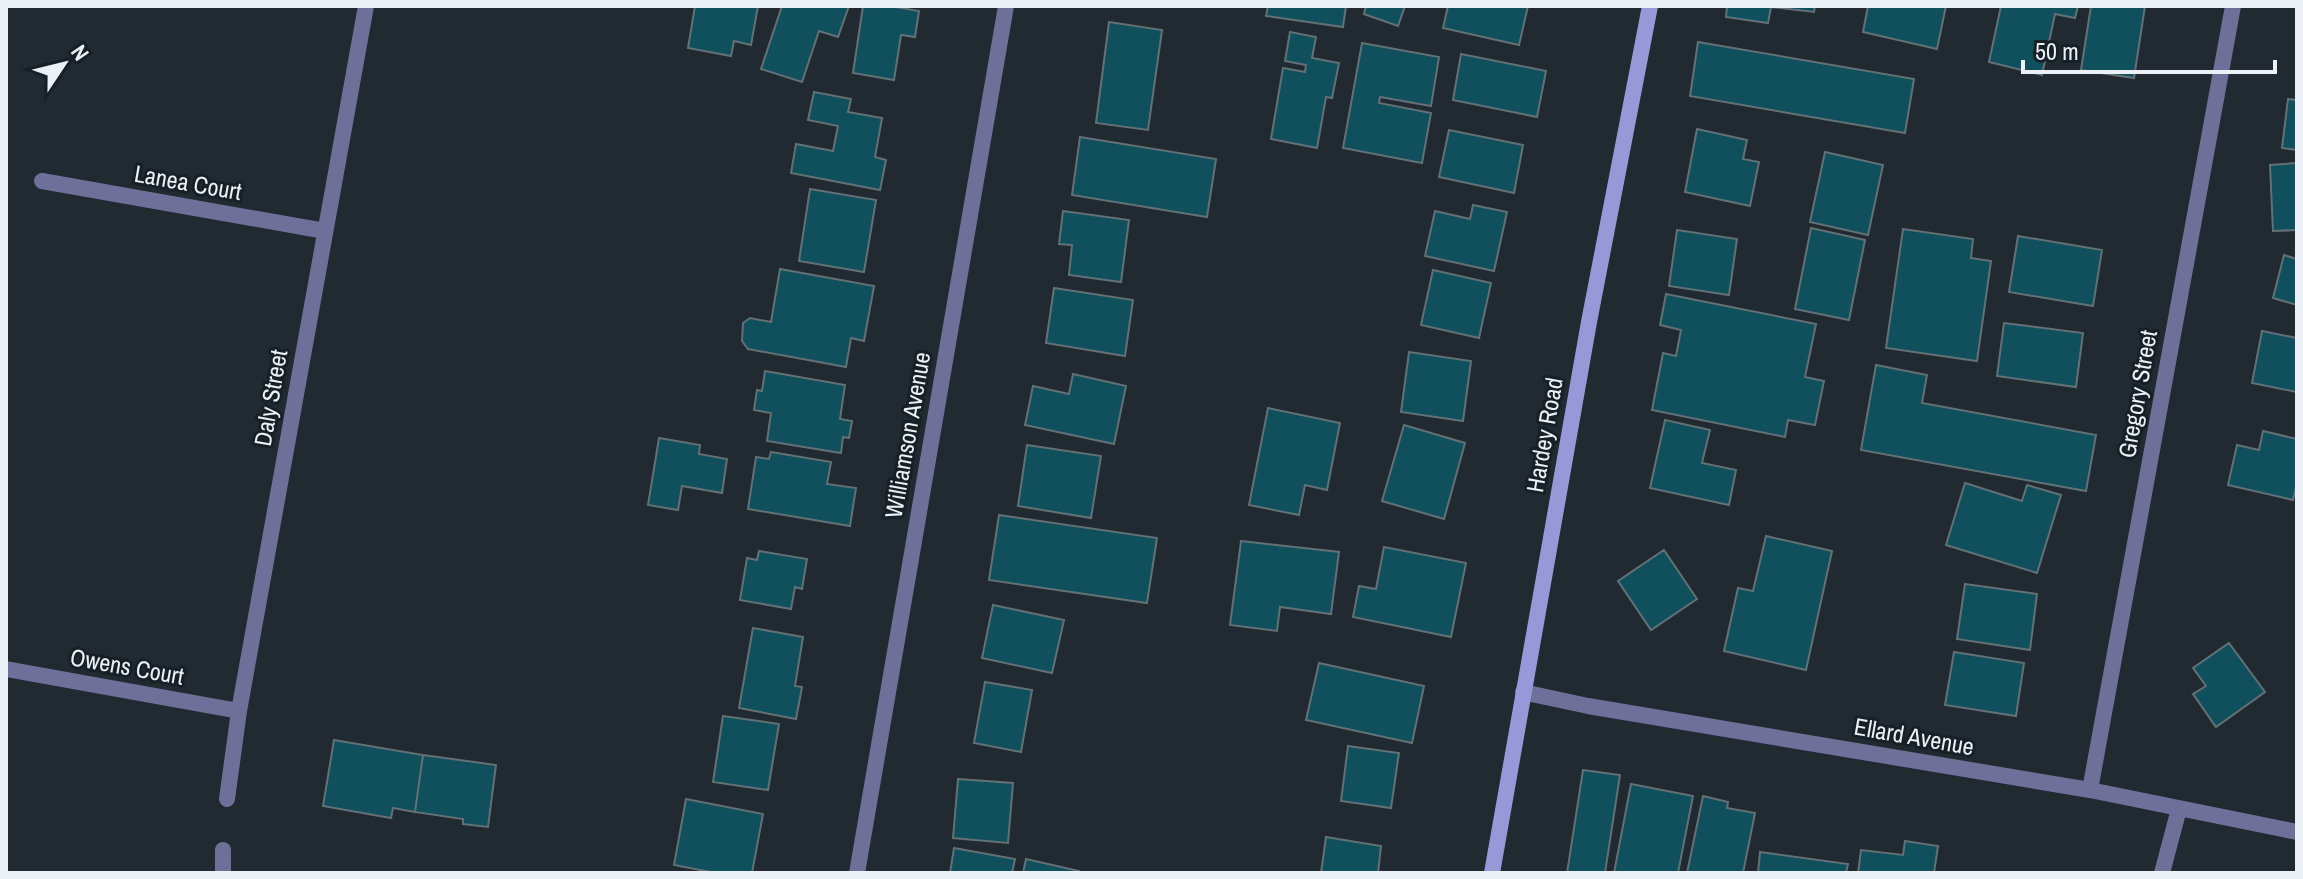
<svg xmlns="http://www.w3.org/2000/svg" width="2303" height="879" font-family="'Archivo Narrow',sans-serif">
	<rect width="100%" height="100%" fill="#212931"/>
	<path fill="#104f5c" stroke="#627175" stroke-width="2" d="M695,6H758L751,45L734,41L731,56L688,48Z
		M782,6H849L838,37L819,31L802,82L761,69Z
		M863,6H890L919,11L915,37L901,35L894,80L853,73Z
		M1268,6H1346L1343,27L1266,16Z
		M1366,6H1405L1398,26L1364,14Z
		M1448,6H1528L1519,45L1443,28Z
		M1727,6H1815L1814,12L1771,7L1768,23L1726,17Z
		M1868,6H1946L1937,49L1863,32Z
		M2001,6H2078L2075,18L2055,14L2042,75L1989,62Z
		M2091,6H2145L2134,78L2081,70Z
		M1109,22L1162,30L1148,130L1096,123Z
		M1290,32L1316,37L1312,58L1339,63L1332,98L1326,97L1317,148L1271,139L1283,68L1305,72L1306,65L1285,61Z
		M1698,42L1914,79L1905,133L1690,96Z
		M1362,43L1439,57L1431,106L1380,97L1379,103L1431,113L1422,163L1343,148Z
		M1461,54L1546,71L1537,117L1453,100Z
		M814,92L851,99L848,112L882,118L875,157L886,160L880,190L791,173L796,144L833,151L838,126L808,120Z
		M2288,99L2297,100V150L2282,148Z
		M1697,129L1747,140L1743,159L1759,162L1750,206L1685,192Z
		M1449,130L1523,145L1514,193L1439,177Z
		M1080,137L1216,159L1207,217L1072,195Z
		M1825,152L1883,165L1868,235L1810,222Z
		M2297,163V230L2273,231L2270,165Z
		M810,189L876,200L864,272L799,261Z
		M1473,205L1507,212L1494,271L1425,256L1435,211L1470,219Z
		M1063,211L1129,220L1121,282L1069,275L1072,245L1059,244Z
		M1811,228L1865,240L1849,320L1795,309Z
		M1903,229L1973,239L1971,258L1991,261L1977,361L1886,348Z
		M1677,230L1737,239L1729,295L1669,286Z
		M2018,236L2102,250L2093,306L2009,292Z
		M2284,255L2297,259V305L2273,298Z
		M780,269L874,286L864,341L851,338L846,367L748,349L742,341L743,323L750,318L771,322Z
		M1433,270L1491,283L1479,338L1421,325Z
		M1054,288L1133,300L1125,356L1046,343Z
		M1666,294L1816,324L1805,377L1824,381L1815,425L1788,420L1785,437L1652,410L1663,353L1676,356L1681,330L1660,325Z
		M2004,323L2083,333L2076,387L1997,376Z
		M2262,331L2297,338V392L2252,383Z
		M1409,352L1471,361L1463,421L1401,412Z
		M1876,365L1927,375L1922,403L2096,435L2086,491L1861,450Z
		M765,371L845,385L840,419L852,421L849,438L843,437L841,453L767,441L771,413L754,410L757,390L762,391Z
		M1073,374L1126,386L1114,444L1025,425L1033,386L1069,394Z
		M1268,408L1340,423L1327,490L1305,485L1299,515L1249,505Z
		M1665,420L1710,430L1702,463L1736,470L1729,505L1650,488Z
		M1404,425L1465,443L1444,519L1382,501Z
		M2263,431L2297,439V483L2293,500L2228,485L2237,445L2259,450Z
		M659,438L700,445L699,454L727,459L722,493L682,486L678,510L648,505Z
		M1027,445L1101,456L1091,518L1018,506Z
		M771,452L831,462L827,484L856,488L850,526L748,509L756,457L769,459Z
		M1965,483L2022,501L2027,485L2061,495L2037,573L1946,545Z
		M999,515L1157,538L1147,603L989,580Z
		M1766,536L1832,551L1806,670L1724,651L1738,588L1753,591Z
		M1241,541L1339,552L1331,614L1280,607L1277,631L1230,625Z
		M1384,547L1466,563L1451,637L1353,617L1359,586L1376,589Z
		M1664,550L1697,599L1651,630L1618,581Z
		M759,551L807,559L802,589L795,587L791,609L740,600L747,558L757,560Z
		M1965,584L2037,594L2030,650L1957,639Z
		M993,605L1064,620L1052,673L982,658Z
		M753,628L803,637L795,686L802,687L796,719L739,708Z
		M2229,643L2265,692L2216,727L2193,694L2206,686L2193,668Z
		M1954,652L2024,663L2016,716L1945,705Z
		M1319,663L1424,686L1412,743L1306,720Z
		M985,682L1032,690L1021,752L974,743Z
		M723,716L779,724L768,790L713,782Z
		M334,740L423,755L415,812L393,808L391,818L323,806Z
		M1348,746L1399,753L1391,808L1341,801Z
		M423,755L496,765L488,827L463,824V819L415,812Z
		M1583,770L1620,775L1605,873H1567Z
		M958,779L1013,783L1008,843L953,838Z
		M1631,784L1693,796L1678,873H1614Z
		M1703,796L1728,802L1727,808L1755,813L1743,873H1687Z
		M686,799L763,814L752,873H716L674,865Z
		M1326,837L1381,846L1378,873H1321Z
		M1905,841L1938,846L1934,873H1858L1861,850L1903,855Z
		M954,848L1015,859L1012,873H950Z
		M1760,852L1848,864L1846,873H1758Z
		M1026,859L1079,871V873H1023Z"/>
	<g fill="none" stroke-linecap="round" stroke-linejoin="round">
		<path stroke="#6f7099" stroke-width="16" d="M223,873V850"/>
		<path stroke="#6f7099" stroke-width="16" d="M42,181L325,231
			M6,669L239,711
			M1523,692L1588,706L2090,790L2297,832
			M2090,790L2233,6
			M227,799L239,711L366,6
			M857,873L1006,6
			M2162,873L2179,809"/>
		<path stroke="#9898d9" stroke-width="16" d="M1492,873L1589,322L1650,6"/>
	</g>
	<g text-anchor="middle" stroke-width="6" stroke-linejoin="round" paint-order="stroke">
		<g font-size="24" fill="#ecf1f7" stroke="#182027">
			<text transform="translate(188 183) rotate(10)" y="8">Lanea Court</text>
			<text transform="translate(2138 394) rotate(-80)" y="8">Gregory Street</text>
			<text transform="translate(271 398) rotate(-80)" y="8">Daly Street</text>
			<text transform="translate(908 435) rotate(-80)" y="8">Williamson Avenue</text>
			<text transform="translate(1545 435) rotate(-80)" y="8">Hardey Road</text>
			<text transform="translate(127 667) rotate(10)" y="8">Owens Court</text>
			<text transform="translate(1914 737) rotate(10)" y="8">Ellard Avenue</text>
		</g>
	</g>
	<rect width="2303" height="879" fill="none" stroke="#ecf1f7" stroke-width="16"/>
	<g transform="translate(64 64) rotate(55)" stroke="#182027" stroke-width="6" paint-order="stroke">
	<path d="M0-6L14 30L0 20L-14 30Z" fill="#ecf1f7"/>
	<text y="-12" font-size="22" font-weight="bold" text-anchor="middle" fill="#ecf1f7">N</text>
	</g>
	<path d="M2023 60v12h252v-12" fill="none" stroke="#ecf1f7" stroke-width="4"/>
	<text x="2035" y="60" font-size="24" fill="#ecf1f7" stroke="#182027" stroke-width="6" paint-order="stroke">50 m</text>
</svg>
